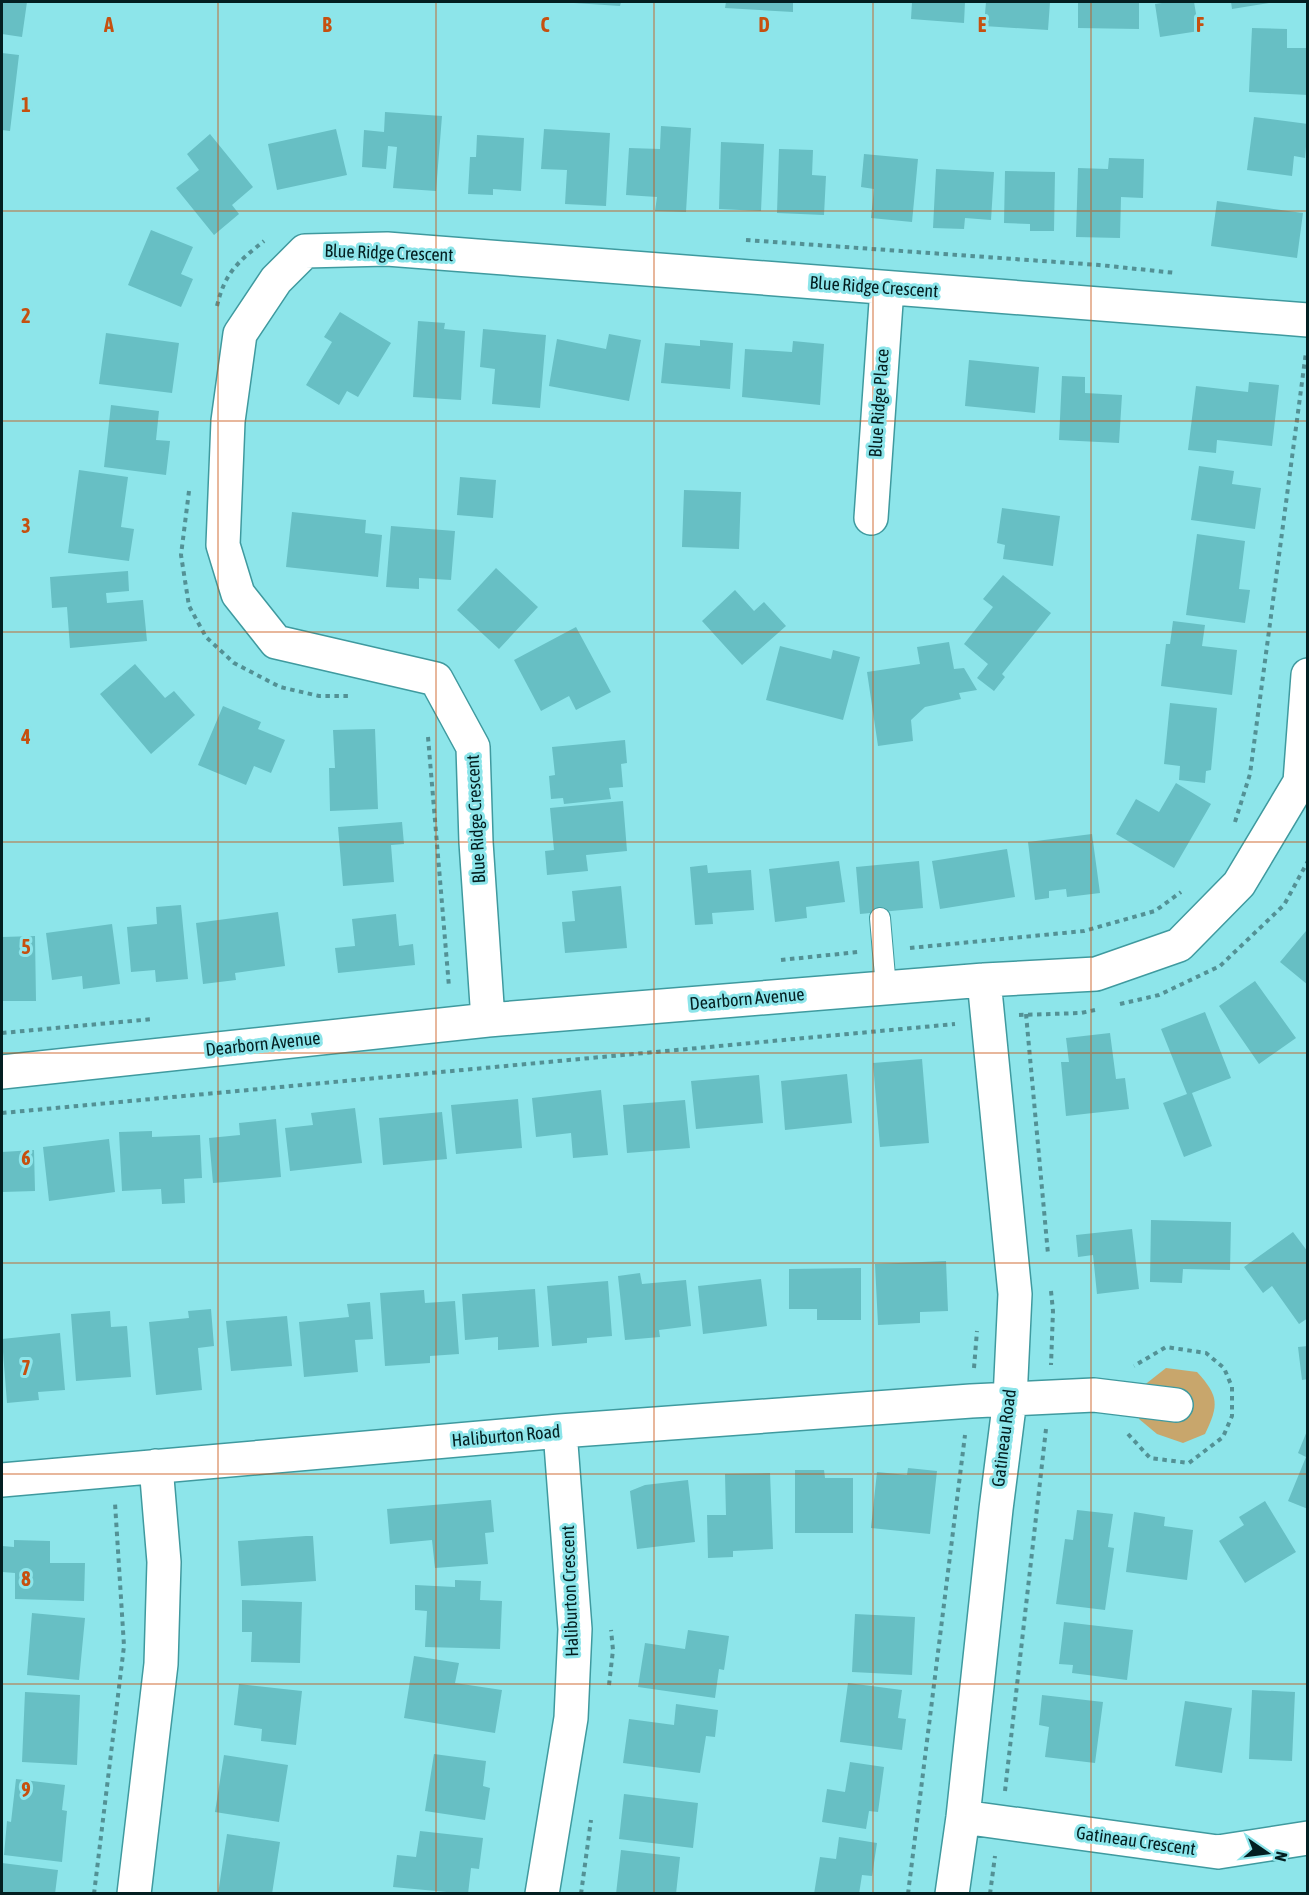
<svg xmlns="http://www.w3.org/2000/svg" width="1309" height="1895" font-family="'Asap Condensed',sans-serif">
	<rect width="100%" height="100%" fill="#8de5ea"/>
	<path fill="#c8a66c" d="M1166,1368L1197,1372C1219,1396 1219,1405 1205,1434L1183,1443L1157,1434L1139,1419L1138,1390Z"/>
	<path fill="#67bfc4" d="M2,2H27L22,37L2,34Z
		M574,2H621L620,6L574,3Z
		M726,2H793V12L725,8Z
		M912,2H965L964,23L911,19Z
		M986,2H1050L1048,30L984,26Z
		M1078,2H1139V29L1078,28Z
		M1169,2H1194L1199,31L1160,37L1155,4Z
		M1231,2H1269V3L1232,9Z
		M1252,28L1287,29V48H1308V95L1249,92Z
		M2,53L19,55L10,131L2,130Z
		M385,112L442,116L436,191L393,188L397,147L388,146L386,169L362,167L364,130L384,132Z
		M1254,117L1308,124L1305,158L1294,156L1292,176L1247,170Z
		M661,126L691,128L686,212L655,211L657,197L626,195L629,148L660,149Z
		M336,129L347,175L277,190L268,144Z
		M544,129L610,133L606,206L565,204L567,170L541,169Z
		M210,134L253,187L232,205L239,214L214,235L176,188L199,170L187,154Z
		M477,135L524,138L521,191L493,189V195L468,194L470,157H476Z
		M721,142L764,144L761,211L719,209Z
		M779,149L813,150L812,175L826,176L824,215L777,213Z
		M864,154L918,159L912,222L871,218L874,189L861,187Z
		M1109,158L1144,159L1143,198L1121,197L1120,238L1076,237L1078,168L1108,169Z
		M936,169L994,172L991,220L965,218L964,229L933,228Z
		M1005,171L1055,172L1054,231H1030V224L1004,223Z
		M1217,201L1303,213L1297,258L1211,246Z
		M151,230L193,247L181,274L193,279L181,307L128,285Z
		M340,312L391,343L358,397L347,391L339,405L306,385L332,342L324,337Z
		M418,321L445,323L444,329L465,331L461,400L413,397Z
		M483,329L546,335L540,408L492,404L495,369L480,367Z
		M106,333L179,343L172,393L99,384Z
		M609,334L641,340L629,401L549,386L557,339L606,349Z
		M700,340L733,343L730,389L661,383L665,343L700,346Z
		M793,341L824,344L820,405L742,397L745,349L792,352Z
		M969,360L1039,367L1035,413L965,406Z
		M1062,376L1085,377V393L1122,395L1119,443L1059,440Z
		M1249,382L1279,385L1272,446L1217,440L1216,453L1188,450L1196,386L1248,392Z
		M111,405L159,411L156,440L170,441L166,475L104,467Z
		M1199,466L1234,471L1232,484L1261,488L1255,529L1191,520Z
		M79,470L128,477L121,527L134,529L129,561L68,553Z
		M460,477L496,480L493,518L457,515Z
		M684,490L741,492L739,549L682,547Z
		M1002,508L1060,516L1053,566L1003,559L1005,545L997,543Z
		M292,512L366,520L365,533L382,535L378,577L286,567Z
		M391,526L455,531L451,580L419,578V589L386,587Z
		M1197,534L1245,541L1239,589L1250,590L1245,623L1186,615Z
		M496,568L538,607L499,649L457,610Z
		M128,571L129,591L106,593L107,603L143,600L147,641L70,648L67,607L52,608L50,577Z
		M1003,575L1051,613L1002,674L1005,677L994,691L977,678L988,664L964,644L993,607L983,599Z
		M735,590L754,611L764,602L786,626L742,665L702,621Z
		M1173,621L1205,625L1202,646L1237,650L1232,695L1161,686L1166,644H1170Z
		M576,627L611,692L576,710L569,696L541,711L514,660Z
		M949,642L954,669L964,668L977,690L959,693L961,699L925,707L911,720L913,741L878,746L867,672L920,664L917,647Z
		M780,646L831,659L833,650L860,657L843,720L766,700Z
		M135,664L165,698L174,691L195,715L151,754L100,694Z
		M1170,703L1217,708L1211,770L1206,771L1205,783L1179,780L1180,766L1164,764Z
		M223,706L261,722L258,729L285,740L271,773L254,766L246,785L198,765Z
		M375,729L378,809L330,811L329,768H335L333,730Z
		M625,740L627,763L621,764L623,787L609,788L611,799L564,804L563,798L551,799L549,776L555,775L552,747Z
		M1176,783L1211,804L1174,868L1116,834L1136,799L1159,812Z
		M623,801L627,851L586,855L588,871L547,875L545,851L554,850L550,808Z
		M402,822L404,844L391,845L394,882L343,886L338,827Z
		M1092,834L1100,893L1067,897L1066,889L1049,891V898L1035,900L1028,842Z
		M1007,849L1015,897L940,909L932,861Z
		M839,861L845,902L806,907L807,918L775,922L769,869Z
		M919,861L923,908L860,914L856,867Z
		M707,865L708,873L751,870L754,910L712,913L713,924L695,925L690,867Z
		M621,886L627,948L565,953L562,922L575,921L572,891Z
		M181,905L188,979L156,982L155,970L131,972L127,927L157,924L156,907Z
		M278,912L285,966L235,973L236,980L203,984L196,923Z
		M396,914L399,946L413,944L415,965L338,973L335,948L355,946L352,919Z
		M112,924L120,984L83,989L82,976L52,980L46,933Z
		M1306,931L1308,932V985L1280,962Z
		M35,936L36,1001H2V937Z
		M1255,981L1296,1038L1259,1064L1219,1006Z
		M1205,1012L1231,1078L1192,1093L1212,1146L1184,1157L1163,1103L1187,1094L1161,1029Z
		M1110,1033L1116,1079L1125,1078L1129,1109L1066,1116L1061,1062H1069L1066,1038Z
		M922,1059L929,1143L880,1147L873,1063Z
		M847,1074L852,1123L785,1130L781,1081Z
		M759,1075L763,1123L696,1129L691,1081Z
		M601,1090L608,1155L573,1158L571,1133L536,1137L532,1098Z
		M518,1099L522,1148L456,1154L451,1105Z
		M685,1100L690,1148L627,1153L623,1105Z
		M355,1108L362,1163L290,1171L285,1128L313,1125L311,1113Z
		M442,1112L447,1159L383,1165L379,1118Z
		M276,1119L281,1177L213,1183L209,1138L240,1135L239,1123Z
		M152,1131V1137L200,1135L202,1178L184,1179L185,1203L162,1204L161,1189L122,1191L119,1132Z
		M109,1139L115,1192L49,1201L43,1147Z
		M34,1150L35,1191L2,1192V1152Z
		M1151,1220L1231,1222L1230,1270L1183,1269L1182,1283L1150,1282Z
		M1132,1229L1139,1289L1097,1294L1093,1255L1078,1257L1076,1235Z
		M1293,1232L1308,1252V1318L1299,1324L1272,1286L1263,1293L1244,1267Z
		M946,1261L948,1311L920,1312V1323L878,1325L875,1264Z
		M861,1268V1320H817V1309H789V1269Z
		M640,1273L642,1284L686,1280L691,1326L659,1330L660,1337L625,1340L618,1276Z
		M761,1279L767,1326L703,1334L698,1286Z
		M608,1281L612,1336L587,1338V1343L552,1346L547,1286Z
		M535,1289L539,1347L498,1350V1337L465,1340L462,1294Z
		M424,1290L425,1303L455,1301L459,1354L430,1356V1363L385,1366L380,1293Z
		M370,1302L373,1339L355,1340L358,1372L304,1377L299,1322L349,1317L347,1304Z
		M211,1309L214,1346L198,1348L202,1390L156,1395L149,1322L189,1318L188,1311Z
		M110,1311L111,1327L127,1326L131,1377L76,1381L71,1314Z
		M287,1316L292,1366L231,1371L226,1321Z
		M60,1333L65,1390L38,1392L39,1400L7,1403L2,1339Z
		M1308,1346V1379L1302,1380L1298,1347Z
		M1307,1431H1308V1509L1288,1501L1306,1457L1298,1453Z
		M908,1468L937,1471L930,1534L871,1528L877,1472L907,1475Z
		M795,1470H824L825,1478H853V1533H795Z
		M770,1473L773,1549L733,1551V1557L708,1558L707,1515H726L725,1474Z
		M688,1480L695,1542L637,1549L630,1491L645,1485Z
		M491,1500L494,1532L485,1533L488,1564L435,1568L432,1540L390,1544L387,1509Z
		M1265,1501L1296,1552L1245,1583L1219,1541L1244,1525L1239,1517Z
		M1077,1510L1113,1514L1108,1547L1114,1548L1105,1610L1056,1604L1065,1539L1073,1540Z
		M1134,1512L1165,1517L1164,1526L1193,1530L1187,1580L1126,1572Z
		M306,1536H313L316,1581L241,1586L238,1541Z
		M14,1540L50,1541V1563H85L84,1601L15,1599V1573L2,1572V1546L14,1547Z
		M455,1580L481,1581L480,1600L502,1601L500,1649L425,1647L427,1611L415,1610V1585L455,1587Z
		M242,1600L302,1602L300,1663L251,1662L252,1632H242Z
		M32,1613L85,1618L79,1680L27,1675Z
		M855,1614L915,1617L912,1675L852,1672Z
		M1064,1622L1133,1630L1127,1680L1072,1673L1073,1665L1059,1664Z
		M688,1630L729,1636L724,1670L719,1669L715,1698L638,1687L645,1643L685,1649Z
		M414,1656L459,1663L455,1683L502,1690L495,1733L404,1718Z
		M848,1683L902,1690L898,1718L906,1719L902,1750L840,1742Z
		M239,1684L302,1691L296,1745L261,1741L262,1729L234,1725Z
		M1252,1690L1295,1692L1292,1761L1249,1759Z
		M25,1692L80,1695L77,1765L22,1762Z
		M1042,1695L1103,1702L1095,1763L1045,1757L1049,1727L1039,1725Z
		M1185,1701L1232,1708L1222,1773L1175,1766Z
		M676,1704L718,1710L715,1737L706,1736L700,1773L623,1763L629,1719L674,1725Z
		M434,1754L486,1761L483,1786L490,1788L485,1820L425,1811Z
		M224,1755L288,1765L279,1822L215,1812Z
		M850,1762L884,1767L878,1812L869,1811L866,1829L822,1822L827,1789L845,1792Z
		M16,1779L65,1785L62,1810L67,1811L62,1862L4,1855L7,1821L11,1822Z
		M624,1794L698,1803L693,1848L619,1839Z
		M420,1831L483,1838L479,1869L471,1868L468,1894L393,1887L397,1855L416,1857Z
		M227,1834L280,1842L272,1894H218Z
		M839,1837L877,1843L872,1876L862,1875L859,1894H814L820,1857L836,1859Z
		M621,1850L680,1857L676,1894H616Z
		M2,1863L58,1870L55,1894H2Z"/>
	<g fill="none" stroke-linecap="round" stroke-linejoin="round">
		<defs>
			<path id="lane" d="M880,918L886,988"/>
			<path id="street" d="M871,518L887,288
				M488,1020L476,842L473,747L436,679L276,642L238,594L223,545L228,421L240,334L276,280L305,251L387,249L1308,320
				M2,1072L488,1020L984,980L1096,974L1179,945L1239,884L1300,782L1308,675
				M2,1480L560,1431L971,1401L1094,1395L1176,1405
				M963,1817L1218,1852L1308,1838
				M134,1894L161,1664L164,1562L156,1466
				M542,1894L571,1718L575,1629L560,1431
				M952,1894L963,1817L996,1509L1010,1399L1015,1294L984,980"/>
		</defs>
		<use href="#lane" stroke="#3f9a9f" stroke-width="22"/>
		<use href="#street" stroke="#3f9a9f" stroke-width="36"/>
		<path stroke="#539195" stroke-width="4" stroke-dasharray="4.5 4.5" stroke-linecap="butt" d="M746,240L1099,265L1176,273
			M217,306C225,272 238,262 264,241
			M189,491L181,555L189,606L206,637L234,663L280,687L319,696H351
			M428,737L449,987
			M1235,822L1250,774L1306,352
			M910,948L1084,931L1155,911L1181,892
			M781,960L858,952
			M1120,1004L1159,995L1220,966L1284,905L1308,861
			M1026,1014L1048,1254
			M1019,1015L1081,1013L1095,1010
			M2,1033L153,1019
			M2,1113L955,1024
			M1051,1291L1053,1311L1051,1365
			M974,1368L977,1331
			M1128,1434L1150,1458L1189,1463L1223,1437L1232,1416V1387L1224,1368L1206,1353L1166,1347L1134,1366
			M609,1685L613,1650L611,1630
			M1005,1791L1046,1429
			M94,1894L124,1646L115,1503
			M581,1894L591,1820
			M908,1894L965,1435
			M990,1894L995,1856"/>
		<use href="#lane" stroke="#fff" stroke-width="20"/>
		<use href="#street" stroke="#fff" stroke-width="33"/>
	</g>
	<path fill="none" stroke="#c6500f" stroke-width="1.5" stroke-opacity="0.55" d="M218,2V1894M436,2V1894M654,2V1894M873,2V1894M1091,2V1894M2,211H1308M2,421H1308M2,632H1308M2,842H1308M2,1053H1308M2,1263H1308M2,1474H1308M2,1684H1308"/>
	<g text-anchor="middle" stroke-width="6" stroke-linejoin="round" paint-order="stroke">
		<g font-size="18" fill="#031f21" stroke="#8de5ea">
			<text transform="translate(389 253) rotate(2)" y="6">Blue Ridge Crescent</text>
			<text transform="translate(874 287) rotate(4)" y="6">Blue Ridge Crescent</text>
			<text transform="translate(879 403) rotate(-86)" y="6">Blue Ridge Place</text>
			<text transform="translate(476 819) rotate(-93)" y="6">Blue Ridge Crescent</text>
			<text transform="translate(747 999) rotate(-5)" y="6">Dearborn Avenue</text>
			<text transform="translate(263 1044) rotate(-6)" y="6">Dearborn Avenue</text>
			<text transform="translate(506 1436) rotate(-5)" y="6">Haliburton Road</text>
			<text transform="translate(1004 1438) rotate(-83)" y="6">Gatineau Road</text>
			<text transform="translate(570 1591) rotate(-92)" y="6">Haliburton Crescent</text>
			<text transform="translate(1136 1841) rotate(8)" y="6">Gatineau Crescent</text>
		</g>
	</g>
	<g font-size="20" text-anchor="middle" font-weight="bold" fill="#c6500f" stroke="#8de5ea" stroke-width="6" stroke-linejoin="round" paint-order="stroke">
		<text x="109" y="32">A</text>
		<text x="327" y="32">B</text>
		<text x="545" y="32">C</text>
		<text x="764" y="32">D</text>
		<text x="982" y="32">E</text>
		<text x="1200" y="32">F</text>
		<text x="26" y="112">1</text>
		<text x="26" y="323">2</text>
		<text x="26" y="533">3</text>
		<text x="26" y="744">4</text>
		<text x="26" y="954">5</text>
		<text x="26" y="1165">6</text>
		<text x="26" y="1375">7</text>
		<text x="26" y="1586">8</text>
		<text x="26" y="1797">9</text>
	</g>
	<rect width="1309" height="1895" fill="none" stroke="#031f21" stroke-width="6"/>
	<g transform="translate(1267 1853) rotate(104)" stroke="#8de5ea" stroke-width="4.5" paint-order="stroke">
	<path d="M0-4.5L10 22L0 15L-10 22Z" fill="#031f21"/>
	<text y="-9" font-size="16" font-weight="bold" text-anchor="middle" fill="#031f21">N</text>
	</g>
</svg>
